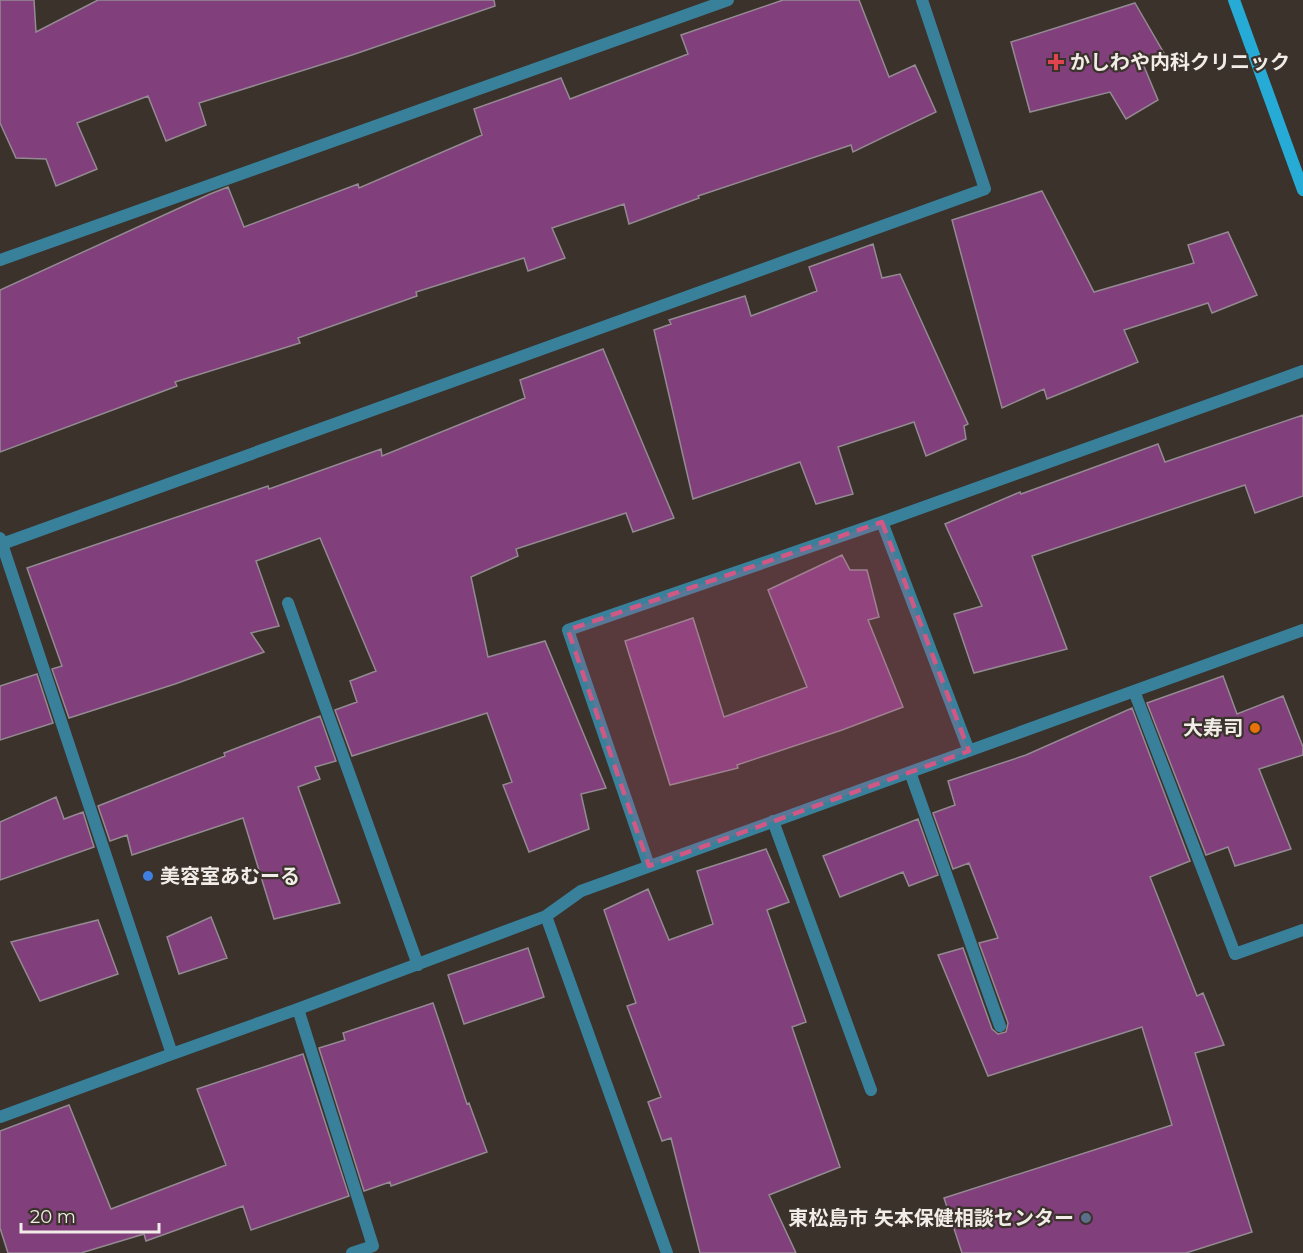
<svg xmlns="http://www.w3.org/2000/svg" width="1303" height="1253" font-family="Montserrat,'Noto Sans JP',sans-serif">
	<rect width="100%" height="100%" fill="#3a322b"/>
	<path fill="#813f7b" stroke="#948a92" stroke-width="1.5" d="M0,0H34L36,32L98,0H494L495,6L352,55L199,103L206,125L166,141L148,96L77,123L97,169L56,186L46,159L16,158L0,123Z
		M783,0H859L889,77L915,65L936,112L853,152L851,145L698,196L699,198L629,224L624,204L552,228L565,258L528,271L524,258L416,292L417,296L298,338L300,343L175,382L177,386L0,452V290L210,194L228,187L244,227L358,184L359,188L482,135L474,109L561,78L570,99L688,54L681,35Z
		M1135,3L1165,55L1143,64L1158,100L1126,119L1110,92L1030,112L1011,42Z
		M1042,191L1094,292L1194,263L1188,245L1228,232L1257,295L1212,313L1208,303L1124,330L1138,362L1047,399L1044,389L1002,408L952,220Z
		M873,244L882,278L900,274L968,424L964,426L966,439L926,456L914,422L838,447L853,494L816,504L800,462L693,499L654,330L671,324L669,320L745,296L751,316L817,291L809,267Z
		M603,349L674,518L633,532L626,513L516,549L518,556L471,577L488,657L545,641L606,788L581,794L589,829L529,852L503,785L512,782L487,713L352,756L335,710L357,702L350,681L376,671L320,538L256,561L279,626L251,633L264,652L175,684L69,718L52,669L62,666L27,568L268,486L269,489L381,449L382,456L525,398L520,380Z
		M1303,415V496L1255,513L1245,485L1032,556L1067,649L974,673L954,614L982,606L945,524L1020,492L1021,494L1158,444L1165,462Z
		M842,555L850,570H867L879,617L868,620L903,707L842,730L737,765L738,768L670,785L625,641L693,618L724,717L807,687L768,590Z
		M37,674L53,723L0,740V686Z
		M1223,676L1237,714L1283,696L1303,747V755L1259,769L1291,849L1235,866L1228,847L1206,855L1147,703Z
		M1132,708L1190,861L1150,877L1197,996L1203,993L1224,1045L1195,1053L1252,1232L1186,1253H962L944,1198L1172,1125L1142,1027L988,1076L938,955L963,948L992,1029L998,1034L1006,1032L1008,1023L979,943L998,938L969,863L953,869L933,813L955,805L948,781L1026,755Z
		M320,716L336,761L315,767L320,779L298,787L340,903L274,919L243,818L132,855L127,835L110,841L98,806L225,756L224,753Z
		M56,797L64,819L83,812L94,847L0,880V822Z
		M918,819L938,875L909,886L903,872L840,897L823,856Z
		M766,849L789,902L767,910L806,1022L792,1027L840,1167L769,1195L796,1253H700L671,1138L662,1141L648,1102L661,1097L627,1006L636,1003L604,910L648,889L669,940L713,924L697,871Z
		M211,917L227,958L179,974L167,937Z
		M98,920L118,974L40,1001L11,942Z
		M528,948L544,997L464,1024L448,975Z
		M433,1003L467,1104L469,1103L487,1152L391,1186L390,1182L364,1191L319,1048L345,1040L343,1033Z
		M303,1054L349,1196L251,1230L243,1206L146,1241L144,1234L81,1253H8L0,1228V1131L69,1105L111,1209L226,1165L197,1089Z"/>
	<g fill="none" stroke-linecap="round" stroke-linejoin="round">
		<path stroke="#39809b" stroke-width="12" d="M0,260L728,0
			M882,522L1303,371
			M0,538L172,1054L298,1009L546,916
			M2,544L985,189L922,0
			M288,603L418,965
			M1134,691L1235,954L1303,930
			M910,772L1000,1026
			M773,821L871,1090
			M649,866L568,630L882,522L969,751
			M298,1009L373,1246L352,1253
			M0,1117L172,1054
			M667,1253L546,916L581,891L1303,630"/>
		<path stroke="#25abd6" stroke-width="12" d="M1234,0L1303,190"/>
	</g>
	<path fill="#d05885" fill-opacity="0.2" stroke="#d05885" stroke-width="4.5" stroke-dasharray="12 8" stroke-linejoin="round" d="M882,522L969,751L649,866L568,630Z"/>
	<path fill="#e0444e" stroke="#3a322b" stroke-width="2" d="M1053 53h6v6h6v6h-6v6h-6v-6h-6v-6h6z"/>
	<circle fill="#e8710a" stroke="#3a322b" stroke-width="2" cx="1255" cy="728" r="6"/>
	<circle fill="#3f7fe0" stroke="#3a322b" stroke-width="2" cx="148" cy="876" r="6"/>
	<circle fill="#5c6f8a" stroke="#3a322b" stroke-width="2" cx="1086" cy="1218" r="6"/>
	<g text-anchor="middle" stroke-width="4.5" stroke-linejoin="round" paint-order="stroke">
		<g font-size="20" font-weight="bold" fill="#f1ece7" stroke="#3a322b" text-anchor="start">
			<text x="1070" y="69">かしわや内科クリニック</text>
			<text x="1243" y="735" text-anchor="end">大寿司</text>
			<text x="160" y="883">美容室あむーる</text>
			<text x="1074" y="1225" text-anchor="end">東松島市 矢本保健相談センター</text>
		</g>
	</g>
	<path d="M21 1223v9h138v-9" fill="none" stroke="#f1ece7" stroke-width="3"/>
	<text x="30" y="1223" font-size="18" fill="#f1ece7" stroke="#3a322b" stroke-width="4.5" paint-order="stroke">20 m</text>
</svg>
